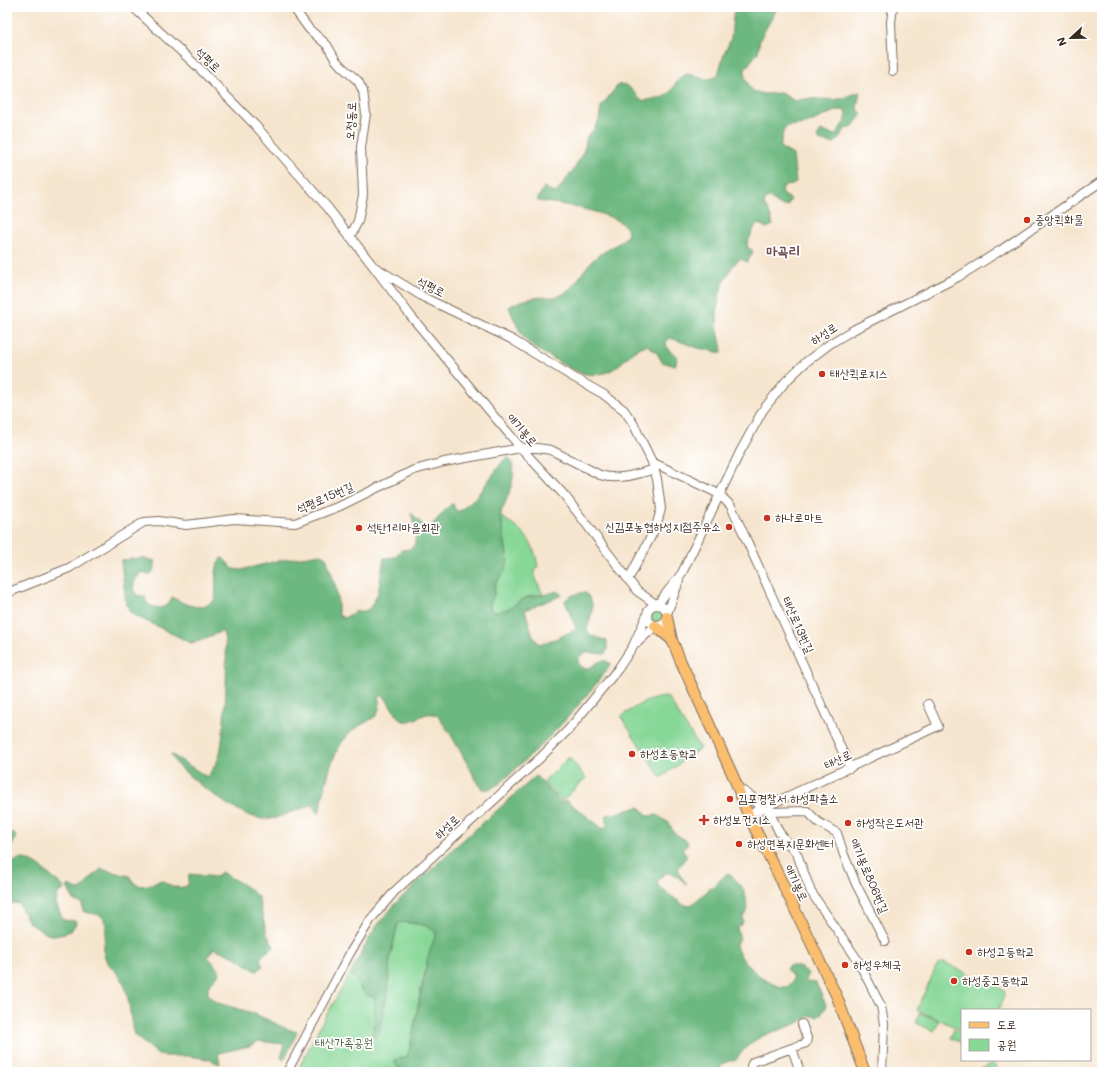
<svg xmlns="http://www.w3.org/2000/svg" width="1109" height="1079" font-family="Mali,'Poor Story',sans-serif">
	<rect width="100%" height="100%" fill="#fff"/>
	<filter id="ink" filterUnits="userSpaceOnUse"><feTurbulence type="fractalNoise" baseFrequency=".025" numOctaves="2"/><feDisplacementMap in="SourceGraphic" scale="8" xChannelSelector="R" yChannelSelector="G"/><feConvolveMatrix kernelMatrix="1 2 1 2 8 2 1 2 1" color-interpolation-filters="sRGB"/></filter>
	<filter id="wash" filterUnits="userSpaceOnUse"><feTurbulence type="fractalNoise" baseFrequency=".012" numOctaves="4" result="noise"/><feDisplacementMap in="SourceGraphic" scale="16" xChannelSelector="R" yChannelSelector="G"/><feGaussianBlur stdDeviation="0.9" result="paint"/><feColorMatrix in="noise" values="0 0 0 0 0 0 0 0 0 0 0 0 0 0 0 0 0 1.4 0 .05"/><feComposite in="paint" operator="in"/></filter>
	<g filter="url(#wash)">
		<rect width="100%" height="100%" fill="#f6e5ce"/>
		<path fill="#87d797" stroke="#61805a" d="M501,517C523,529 534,541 538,566L535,571L534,574L543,595C538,595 532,595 527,597C516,601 503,618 490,610V604L494,594L495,584L502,576L508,561Z
			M650 615a7 7 0 1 1 14 0a7 7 0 1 1-14 0Z
			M666,697L668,698L700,748L661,778L621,717C634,707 648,698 666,697Z
			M569,757L586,778L562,801L544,782Z
			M402,922C412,924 430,923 436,933L421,989L410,1048L407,1056L403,1058L396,1059L395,1063L401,1072H297L320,1026L350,974L356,979L361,990L375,998V1022L372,1035L378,1036L388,991L390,957L397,927L398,923Z
			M941,963H945L1004,990L1005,995L998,1010H962V1030L917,1010L936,967Z
			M920,1013L939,1021L934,1031L916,1023Z
			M954,1029L962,1033V1043L951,1038Z
			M993,1063L998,1070L995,1072H975Z"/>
		<path fill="#6db880" stroke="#54714f" d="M734,7H778L760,39L758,52L745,69V78L749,86L753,91L763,94L781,93L795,101C810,96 824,101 839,99C847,98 852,93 860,92L857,108L861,113V116L851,128H846C835,144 838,146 819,140L817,137L821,131L836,135L846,119V113L844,110H837L806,124L787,126L783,132L780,147L793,155L796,182L793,185L784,186C779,193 785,196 791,199L787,206H781L769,198L765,200L764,205L769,212L773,225L767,228L759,224L755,226L747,244L748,248L752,250L753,253L747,262L741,259C734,262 731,269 727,276C718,293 715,311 718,331C719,338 722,345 722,353L698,348L671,338L667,340C664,349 672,352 678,357L675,366L662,362L657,353L647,345C632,348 624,364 610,371C588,381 570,369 551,357C543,353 534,349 528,342C519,333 514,319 509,307C517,301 534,297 544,297C549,297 554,298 559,296C574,290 580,274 590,263C600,252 614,248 625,238C645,216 550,202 538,201L537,200L544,187L554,193H556L575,168L584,150L587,136L594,129L599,120L601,107L603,104L618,85C630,82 633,93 641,100C645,101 648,100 653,99C657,98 662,98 665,96C674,92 675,79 685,75C694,71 703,86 718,75L723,57L731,38Z
			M508,457C521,468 507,500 501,512V517L508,561L505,571L495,584L494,594L490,604V610L495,612L508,609L527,597L543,595L558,591L562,595L560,596L525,610L533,636L539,644L558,638L576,629L565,601C569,595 577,594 584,592C599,603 589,617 587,631L591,635L607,641V650L605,654L586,652L579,657L578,662C589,681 597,651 611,664C584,701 554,734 520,765C511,773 495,792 482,789L478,783L451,735L438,716C425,708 415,724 403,721L398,717L384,696L382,695L379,697V708L377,715C370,721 359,725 351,732C329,753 326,786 319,814L313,806L311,805L276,818L262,819L250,816L228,805L200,785L177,765L171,754L207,777C212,770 218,762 220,753C224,736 231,642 222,631L200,641L191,643L134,615L130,612L126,603L121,561L122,560L143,558L155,561C156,566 154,572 149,575L141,572C135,580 128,590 139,596H145V599L148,604C157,610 169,609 172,597C185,605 203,613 215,599C217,587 213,568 221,558H223L233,569L241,570L281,560L321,554L326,557L336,588L338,603V613L340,616L344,618L356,611H365L370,608L378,593L384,558L395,557C397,555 399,552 402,550C405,549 409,550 412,548C419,542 414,521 411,513L425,527L429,528L451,504H453L456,511H460L477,496L503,461Z
			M536,776L562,803L566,800L603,829L608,825L605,817L606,815L622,812L638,807L641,808L648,816L657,815L669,823L674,833L687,841L688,844L683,848V851L687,856L678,868L680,875L687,884C682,881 672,871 666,873C663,874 659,880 657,882L658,886L682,904L690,906L728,873C743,886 747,892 747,912L743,917V923L737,928L740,939L736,943C735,959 771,990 787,987L793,981V977L786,969L788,966C795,965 805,968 809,975L805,979L806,982L816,983L827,1007C823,1010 822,1014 818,1017C809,1014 805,1019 798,1023C771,1035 755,1032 736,1060C729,1061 720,1062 720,1070L722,1072H401L395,1063L396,1059L403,1058L407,1056L410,1048L428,957L436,933C431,924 407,921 398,923L390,957L388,991L378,1036L374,1037L372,1035L375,1022V998L371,996H367C360,989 358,981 350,974L367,942L376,927L397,902L454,848Z
			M7,832L14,833L16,838L9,851L7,862Z
			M19,859C33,858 44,870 54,879C58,882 63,884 64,890L57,894L56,903L63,920L76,921V924L70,931L62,934L55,936L47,934L29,923L19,904L13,903L7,906C7,891 2,866 19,859Z
			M101,869L129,876L135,884C145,888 151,885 161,880C169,885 178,891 188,885L189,874L216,877L218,876L221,872L247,887L258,897L267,934L274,947C268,952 263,952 260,960L263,966L258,971H256L237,958L214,948L208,957L218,968L220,972L208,987V994L212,999L218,1003L253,1013L285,1028L297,1032L295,1037L284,1060L281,1058L284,1047L283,1044L258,1041L250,1046L218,1053L220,1064L208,1059L189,1056H165L158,1055L134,1035C129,1017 131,998 122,980C117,970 105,965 104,953C102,942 111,925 101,916C97,913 88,914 83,911L82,904L74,900L67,887L69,885L77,890L82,889L91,878Z"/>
	</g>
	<g filter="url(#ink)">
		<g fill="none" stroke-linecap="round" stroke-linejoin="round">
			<defs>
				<path id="minor" d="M133,7L198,67L255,125L328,208L373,266L425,298L511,339L573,377L603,394L624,410L633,423L652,462L657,479L661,509L656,527L628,580
					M293,7L309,29L327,45L335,59L341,66L358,81L363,91L366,114L361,147L363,195L358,221L350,237
					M893,7L891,22L893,71
					M373,266L410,315L493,415L521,448L565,496L637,591L657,605L682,573L740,452L763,410L786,381L806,362L831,343L853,330L958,277L1001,250L1102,181
					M652,462L719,494L731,506L850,768
					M7,593L69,568L144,522L159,521L186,525L234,519L295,523L340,506L414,470L444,462L521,448H537L551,450L600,475C618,481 637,474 655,469
					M647 615a10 10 0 1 1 20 0a10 10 0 1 1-20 0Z
					M667,614L679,581
					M638,642L655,626
					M738,788L751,796L761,810
					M767,807L779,832L797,854L811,892L857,959L881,1006L884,1024L882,1072
					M769,812L807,811L818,822L837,833L844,855L856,884L885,941
					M748,815L938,726L928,704
					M792,1048L800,1072
					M287,1072L350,953L371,919L395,891L540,758L569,729L618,669L633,646L646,617
					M753,1072L751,1066L753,1062L806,1043L807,1038L802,1024"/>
				<path id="major" d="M667,617L672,640L681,662L734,778L748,815L774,866L837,997L865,1072
					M655,626L672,640"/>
			</defs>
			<use href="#minor" stroke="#7c6b5c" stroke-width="10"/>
			<use href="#major" stroke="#7c6b5c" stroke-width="12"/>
			<use href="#minor" stroke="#fff" stroke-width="8"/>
			<use href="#major" stroke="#fbbd6e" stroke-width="10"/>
		</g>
	</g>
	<g fill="#c8321e" stroke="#fff" stroke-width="1.5">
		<circle cx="1027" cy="220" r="4"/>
		<circle cx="822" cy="374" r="4"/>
		<circle cx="767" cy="518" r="4"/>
		<circle cx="729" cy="527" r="4"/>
		<circle cx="359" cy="528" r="4"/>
		<circle cx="632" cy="754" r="4"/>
		<circle cx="730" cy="799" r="4"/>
		<path d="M702 814h4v4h4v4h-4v4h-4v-4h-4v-4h4z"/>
		<circle cx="848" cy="823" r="4"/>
		<circle cx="739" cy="844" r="4"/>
		<circle cx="969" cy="952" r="4"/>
		<circle cx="845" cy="965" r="4"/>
		<circle cx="954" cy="981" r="4"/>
	</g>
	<g text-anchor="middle" stroke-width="3.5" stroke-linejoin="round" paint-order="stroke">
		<g font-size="12" fill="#3b2a1e" stroke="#fff">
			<text transform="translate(208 60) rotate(44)" y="4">석평로</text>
			<text transform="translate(351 121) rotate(-87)" y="4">오정동로</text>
			<text transform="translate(431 287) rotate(27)" y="4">석평로</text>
			<text transform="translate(824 334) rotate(-33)" y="4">하성로</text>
			<text transform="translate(522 430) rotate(49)" y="4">애기봉로</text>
			<text transform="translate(325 498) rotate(-23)" y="4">석평로15번길</text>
			<text transform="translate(798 625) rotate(66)" y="4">태산로13번길</text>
			<text transform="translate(838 760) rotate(-25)" y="4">태산로</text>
			<text transform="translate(447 827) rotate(-42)" y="4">하성로</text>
			<text transform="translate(869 876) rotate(67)" y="4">애기봉로806번길</text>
			<text transform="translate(796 883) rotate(65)" y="4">애기봉로</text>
		</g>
		<g font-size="12" fill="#3b2a1e" stroke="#fff" text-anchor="start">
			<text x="1035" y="224">중앙퀵화물</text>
			<text x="830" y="378">태산퀵로지스</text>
			<text x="775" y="522">하나로마트</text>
			<text x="721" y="531" text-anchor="end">신김포농협하성지점주유소</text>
			<text x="367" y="532">석탄1리마을회관</text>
			<text x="640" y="758">하성초등학교</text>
			<text x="738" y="803">김포경찰서 하성파출소</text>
			<text x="713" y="824">하성보건지소</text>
			<text x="856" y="827">하성작은도서관</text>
			<text x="747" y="848">하성면복지문화센터</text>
			<text x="977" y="956">하성고등학교</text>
			<text x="853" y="969">하성우체국</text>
			<text x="962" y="985">하성중고등학교</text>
		</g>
		<g font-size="12" fill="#525e42" stroke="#fff">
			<text x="344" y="1047">태산가족공원</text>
		</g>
		<g font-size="14" font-weight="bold" fill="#6f4d54" stroke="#fff">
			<text x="783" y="256">마곡리</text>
		</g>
	</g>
	<rect width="1109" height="1079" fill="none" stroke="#fff" stroke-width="24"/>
	<rect x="961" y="1009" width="130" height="52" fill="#ffffff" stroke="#b1aaa5"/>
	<rect x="969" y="1022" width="20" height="6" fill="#fbbd6e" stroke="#b1aaa5"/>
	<text x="997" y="1029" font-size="12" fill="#3b2a1e">도로</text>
	<rect x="969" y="1039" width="20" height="12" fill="#87d797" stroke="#b1aaa5"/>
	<text x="997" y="1049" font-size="12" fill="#3b2a1e">공원</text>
	<g transform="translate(1071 38) rotate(248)" stroke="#ffffff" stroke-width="3" paint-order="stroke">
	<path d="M0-3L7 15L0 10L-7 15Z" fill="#3b2a1e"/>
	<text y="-6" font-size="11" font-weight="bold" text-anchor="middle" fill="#3b2a1e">N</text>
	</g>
</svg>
